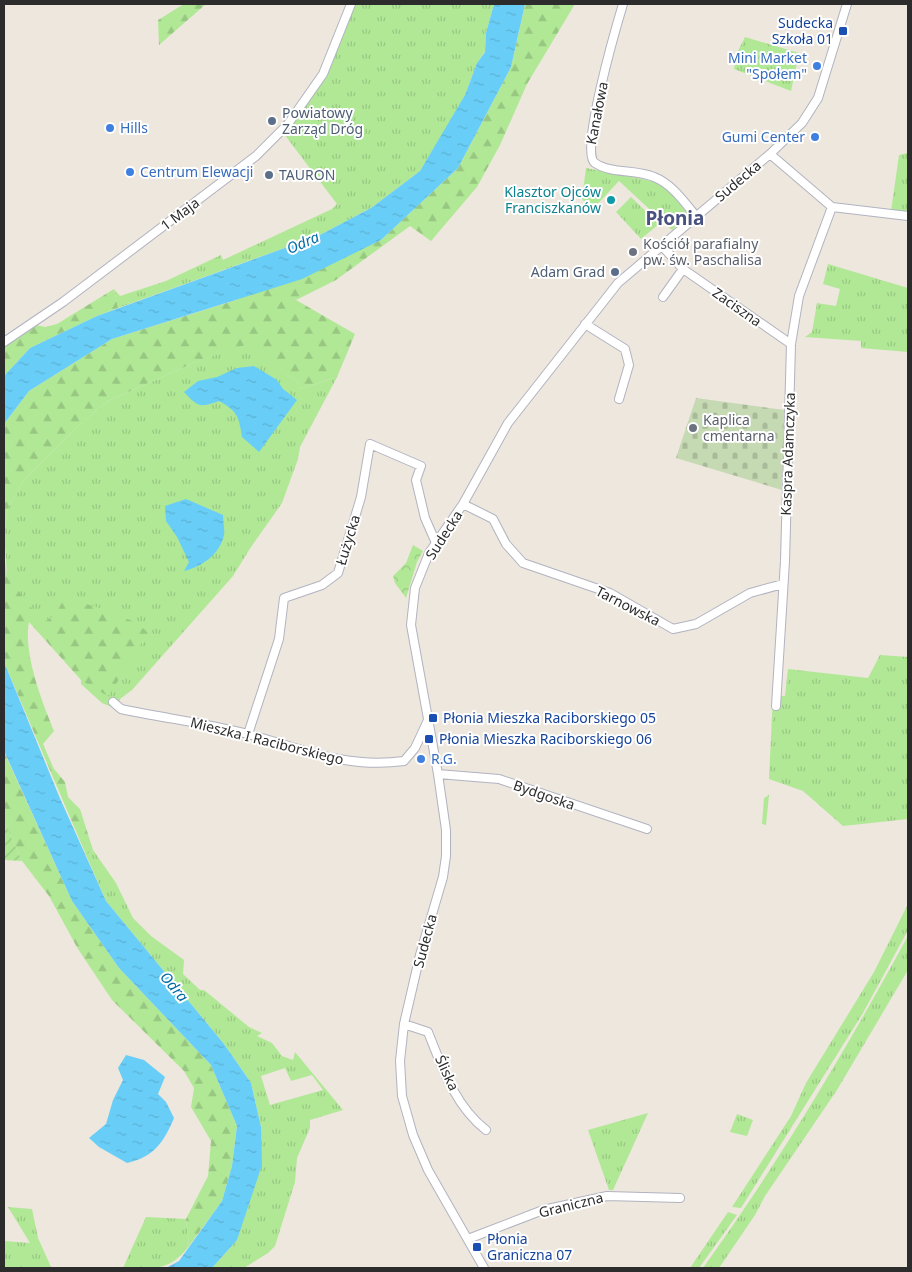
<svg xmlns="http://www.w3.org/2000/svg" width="912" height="1272" font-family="'Noto Sans',sans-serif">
	<defs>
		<pattern id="grass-tufts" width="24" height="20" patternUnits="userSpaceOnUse" patternTransform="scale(1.25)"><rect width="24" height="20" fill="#b0e896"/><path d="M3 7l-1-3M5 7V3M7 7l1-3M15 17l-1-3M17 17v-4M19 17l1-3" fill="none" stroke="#98c781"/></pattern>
		<pattern id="forest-firs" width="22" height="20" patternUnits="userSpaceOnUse" patternTransform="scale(1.25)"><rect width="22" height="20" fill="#b0e896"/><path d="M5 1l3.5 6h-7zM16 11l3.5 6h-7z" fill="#98c781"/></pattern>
		<pattern id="cemetery-stones" width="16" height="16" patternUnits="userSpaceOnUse" patternTransform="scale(1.25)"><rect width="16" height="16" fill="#c5d9b3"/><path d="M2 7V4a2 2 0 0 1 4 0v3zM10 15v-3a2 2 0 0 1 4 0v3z" fill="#a9ba9a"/></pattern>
		<pattern id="park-crowns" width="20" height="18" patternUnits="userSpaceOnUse" patternTransform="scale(1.25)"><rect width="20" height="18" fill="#b0e896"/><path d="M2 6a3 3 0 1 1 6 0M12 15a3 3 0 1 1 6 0" fill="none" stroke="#98c781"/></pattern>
		<pattern id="garden-furrows" width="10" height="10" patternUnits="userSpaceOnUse" patternTransform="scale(1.25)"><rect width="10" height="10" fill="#b0e896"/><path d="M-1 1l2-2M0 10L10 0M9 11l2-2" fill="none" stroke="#98c781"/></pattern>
		<pattern id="water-ripples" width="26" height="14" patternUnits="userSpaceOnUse" patternTransform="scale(1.25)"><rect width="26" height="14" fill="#69cef7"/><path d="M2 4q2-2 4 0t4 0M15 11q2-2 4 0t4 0" fill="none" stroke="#5bb1d4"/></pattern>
	</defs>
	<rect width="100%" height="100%" fill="#eee7dd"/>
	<path fill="url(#grass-tufts)" fill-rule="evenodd" d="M354,4H494L486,33L485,51L477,63L465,95L451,121L420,171L371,208L318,236L118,308L114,289L120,296L166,281L221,255L223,260L332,209L337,204L284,134L327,75Z
		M745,37L799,53L791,91L734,69L737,53Z
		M908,153V213L891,211L899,155Z
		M586,168L652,181L667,189L689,215L672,230L619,181L592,210L582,199Z
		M631,197L659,224L641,239L616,212Z
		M828,264L908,288V352L861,348V341L805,337L812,332L817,303L836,306L840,289L823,284Z
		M245,344L298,382L300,389L337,377L300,447L298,459L282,503L251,547L233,576L132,690L120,699L119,710L102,703L81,684V679L29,621L7,576L4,532L8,508L24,480L77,427L108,401L198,361Z
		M880,655L908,657V819L843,826L803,791L769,779L773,695L785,696L788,669L868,678Z
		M769,795L766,825L762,824L764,798Z
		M93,850L116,883L133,918L151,936L184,960L183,974L200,990H204L249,1027L262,1033L257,1036L272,1043L282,1056L293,1060L295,1052L343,1110L310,1120V1128L297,1158L295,1182L275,1246L268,1253L244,1268H212L237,1240L261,1127L251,1083L224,1044L106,901L86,855ZM285,1068L291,1081L312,1075L323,1090L270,1105L261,1076Z
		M908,904V930L863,1013L741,1208L732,1207L791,1116L806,1083L874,972Z
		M908,936V970L837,1090L765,1196L755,1215L719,1268H703C779,1162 846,1050 908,936Z
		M648,1113L613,1190H609L588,1130Z
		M737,1114L753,1120L747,1136L730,1132Z
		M8,1207L32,1209L38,1238L51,1267L74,1268H4V1241L30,1243Z
		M728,1212L737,1215L699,1268H690Z
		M146,1217L186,1219L189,1246C169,1272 155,1268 123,1268Z"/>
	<path fill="url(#forest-firs)" d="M184,4H206L159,45L158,20Z
		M525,4H575L527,84L500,145L477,187L431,241L410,226L336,280L296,300L355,334L337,377L300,389L298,382L245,345L198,361L108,401L77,427L24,480L8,508L4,532V424L29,391L112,339L233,301L381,240L458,168L511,67Z
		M114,289L118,308L97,316L30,348L4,376V348L7,344L36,325L45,327L57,324Z
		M4,552L7,576L43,623L55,615L64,599C86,603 134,616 148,633L109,695H106L81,680L29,622C23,653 42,702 54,731L43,744L54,769L65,782L68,797L80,809L93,850L86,855L4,662Z
		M4,752L72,901L119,968L211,1065L237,1126L232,1166L222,1201L189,1246L186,1219L208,1176L211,1141L191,1107L194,1088L184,1071L112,1000L78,949L49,896L22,861L4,821Z"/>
	<path fill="url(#cemetery-stones)" d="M696,398L784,410L782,490L676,458Z"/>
	<path fill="url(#park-crowns)" d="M413,545L423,551L417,562L406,598L395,583L393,576L406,563Z"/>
	<path fill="url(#garden-furrows)" d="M4,821L22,861L4,860Z"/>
	<path fill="url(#water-ripples)" d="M494,4H525L511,67L458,168L381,240L302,279L112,339L29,391L4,424V376L30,348L97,316L318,236L371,208L420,171L465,95L477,63L485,52L486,33Z
		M254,366L277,380L283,389L297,400L259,452L242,437C239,416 237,411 219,401C200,408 198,407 184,392L198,381L217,377L237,368Z
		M186,499L223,515C223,521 225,530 224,535C220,554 202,567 184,571L189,562L177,537L166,521L165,506Z
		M4,662L59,796L106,901L224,1044L251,1083L261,1127L262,1165L237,1240L212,1268H166L179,1261L222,1201L232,1166L237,1126L211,1065L119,968L72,901L4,751Z
		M126,1055L144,1060L165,1077L158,1094L166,1102L174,1118C164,1142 154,1157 127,1163L99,1147L89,1138L106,1124L113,1100L123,1080L118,1068Z"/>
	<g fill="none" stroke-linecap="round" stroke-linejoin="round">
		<defs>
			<path id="minor" d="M623,4C617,24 579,153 595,163C611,174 636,169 654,177C672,184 684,202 696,216
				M770,154L832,207L908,216
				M662,246L683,269L791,344
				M663,297L683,269
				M585,324L625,349L629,365L619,399
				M4,342L63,302L256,156L288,124L323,74L351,4
				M463,504L493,519L506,544L523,563L610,593L673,629L696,624L750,593L783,584
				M113,702L121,709C163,718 206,723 248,734C302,749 347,769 404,761L415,748L429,718
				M776,706L785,561L791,344L799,296L832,207
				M248,734L279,639L284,598L322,585L338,573L361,497L370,444L421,466L416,480L425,518L436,543
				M438,774L499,779L647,829
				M404,1024L428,1032C442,1067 455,1106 486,1130
				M468,1239L543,1210L607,1196L680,1198
				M484,1268L428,1170L413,1135L402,1096L400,1061L404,1024L420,955L443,877L446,856V830L438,774L411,625L415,588L429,553L463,504L508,423L618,283L770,154L802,123L818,98L847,4"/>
		</defs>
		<use href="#minor" stroke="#b1b3c0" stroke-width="10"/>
		<use href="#minor" stroke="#fff" stroke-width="8"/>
	</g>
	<g fill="#1a4fb4" stroke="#fff" stroke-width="2">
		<rect x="838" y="26" width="10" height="10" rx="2.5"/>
		<rect x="428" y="713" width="10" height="10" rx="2.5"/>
		<rect x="424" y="734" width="10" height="10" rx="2.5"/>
		<rect x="472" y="1242" width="10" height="10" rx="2.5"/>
	</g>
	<g fill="#3f7fe0" stroke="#fff" stroke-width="2">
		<circle cx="817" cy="66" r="5"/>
		<circle cx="110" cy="128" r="5"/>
		<circle cx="815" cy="137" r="5"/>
		<circle cx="130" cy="172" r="5"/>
		<circle cx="421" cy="759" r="5"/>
	</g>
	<g fill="#5c6f8a" stroke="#fff" stroke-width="2">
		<circle cx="272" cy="121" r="5"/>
		<circle cx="269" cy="175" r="5"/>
		<circle cx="615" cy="272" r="5"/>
	</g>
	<circle fill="#0f9aa8" stroke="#fff" stroke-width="2" cx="611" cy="200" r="5"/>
	<g fill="#6b7280" stroke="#fff" stroke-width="2">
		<circle cx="633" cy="252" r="5"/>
		<circle cx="693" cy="428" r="5"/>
	</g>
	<g text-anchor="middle" stroke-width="4" stroke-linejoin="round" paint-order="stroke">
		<g font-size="14" fill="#164399" stroke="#fff" text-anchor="start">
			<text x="833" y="28" text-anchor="end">Sudecka<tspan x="833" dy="16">Szkoła 01</tspan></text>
			<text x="443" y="723">Płonia Mieszka Raciborskiego 05</text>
			<text x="439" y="744">Płonia Mieszka Raciborskiego 06</text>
			<text x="487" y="1244">Płonia<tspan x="487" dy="16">Graniczna 07</tspan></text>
		</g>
		<g font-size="14" fill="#366cbe" stroke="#fff" text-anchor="start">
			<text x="807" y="63" text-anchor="end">Mini Market<tspan x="807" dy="16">"Społem"</tspan></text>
			<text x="120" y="133">Hills</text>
			<text x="805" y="142" text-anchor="end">Gumi Center</text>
			<text x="140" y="177">Centrum Elewacji</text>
			<text x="431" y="764">R.G.</text>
		</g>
		<g font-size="14" fill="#4e5e75" stroke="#fff" text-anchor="start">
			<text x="282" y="118">Powiatowy<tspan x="282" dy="16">Zarząd Dróg</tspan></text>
			<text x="279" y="180">TAURON</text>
			<text x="605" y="277" text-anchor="end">Adam Grad</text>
		</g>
		<g font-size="14" fill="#2c2c2c" stroke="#fff">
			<text transform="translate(597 113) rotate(-79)" y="5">Kanałowa</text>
			<text transform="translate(738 181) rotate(-40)" y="5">Sudecka</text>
			<text transform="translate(180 214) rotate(-37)" y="5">1 Maja</text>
			<text transform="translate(737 307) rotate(35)" y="5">Zaciszna</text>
			<text transform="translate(788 454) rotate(-88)" y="5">Kaspra Adamczyka</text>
			<text transform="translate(444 535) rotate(-57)" y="5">Sudecka</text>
			<text transform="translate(348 540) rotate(-73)" y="5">Łużycka</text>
			<text transform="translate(628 606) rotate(27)" y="5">Tarnowska</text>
			<text transform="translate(267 741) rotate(14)" y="5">Mieszka I Raciborskiego</text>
			<text transform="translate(544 795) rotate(19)" y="5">Bydgoska</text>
			<text transform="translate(425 941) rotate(-75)" y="5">Sudecka</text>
			<text transform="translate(447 1073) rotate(65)" y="5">Śliska</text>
			<text transform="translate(571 1205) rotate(-14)" y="5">Graniczna</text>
		</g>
		<g font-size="14" fill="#0d838f" stroke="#fff" text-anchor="end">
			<text x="601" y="197">Klasztor Ojców<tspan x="601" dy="16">Franciszkanów</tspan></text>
		</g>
		<g font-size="14" fill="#5b616d" stroke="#fff" text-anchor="start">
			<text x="643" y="249">Kościół parafialny<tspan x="643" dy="16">pw. św. Paschalisa</tspan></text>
			<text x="703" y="425">Kaplica<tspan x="703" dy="16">cmentarna</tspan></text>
		</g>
		<g font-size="15" font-style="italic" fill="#056ba6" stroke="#fff">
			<text transform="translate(303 243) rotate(-23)" y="5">Odra</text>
			<text transform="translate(174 987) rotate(50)" y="5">Odra</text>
		</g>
		<g font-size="19" font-weight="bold" fill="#485180" stroke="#fff">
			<text x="675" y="225">Płonia</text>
		</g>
	</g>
	<rect width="912" height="1272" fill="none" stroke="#2c2c2c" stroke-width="10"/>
</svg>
